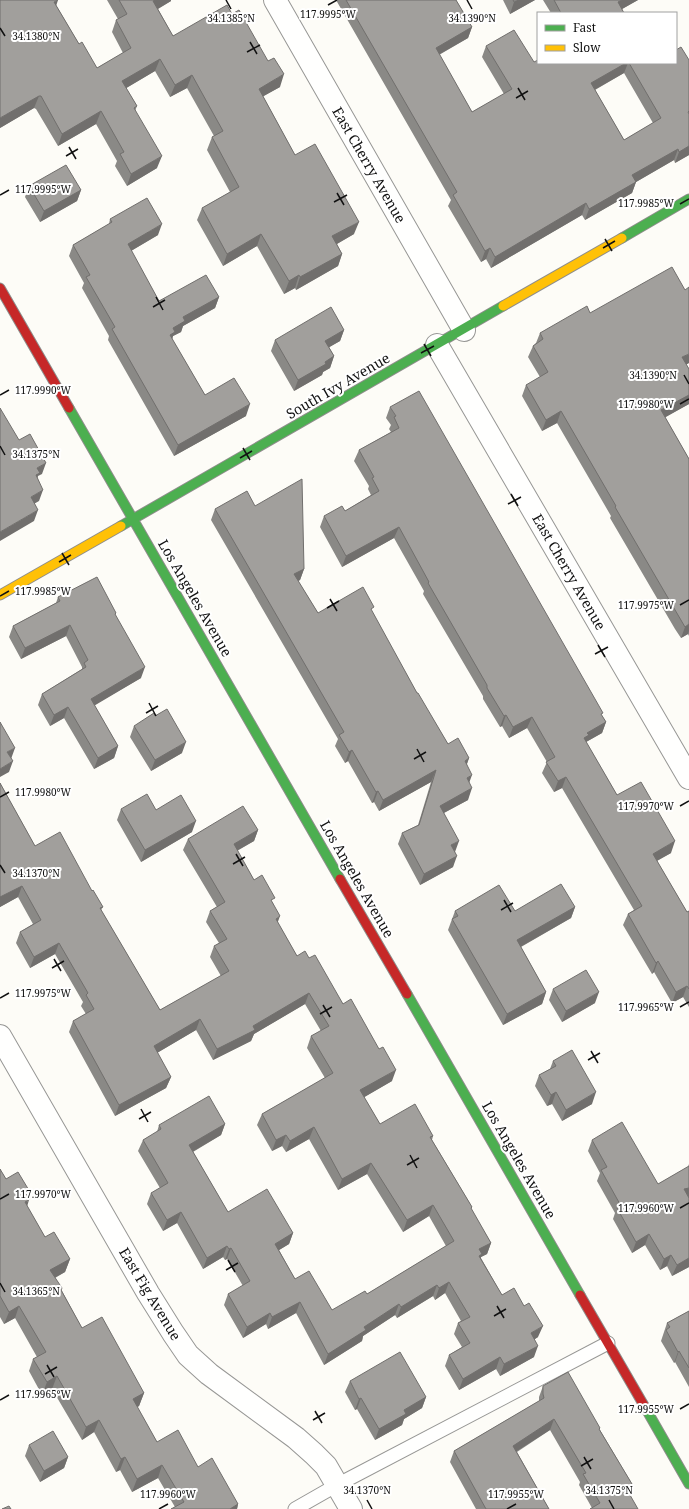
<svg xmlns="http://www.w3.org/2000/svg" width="689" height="1509" font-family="'Noto Serif',serif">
	<rect width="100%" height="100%" fill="#fdfcf7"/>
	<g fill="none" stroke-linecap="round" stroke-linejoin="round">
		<defs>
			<path id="lane" d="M295,1509L337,1485L608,1343"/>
			<path id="street" d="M275,0L464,330
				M437,345L689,778
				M0,1036L148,1293L173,1333L188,1355L209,1374L296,1438L314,1454L326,1466L351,1509"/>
			<path id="fast" d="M622,238L689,199
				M69,408L340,879
				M121,526L503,306
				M407,994L580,1295
				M646,1409L689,1484"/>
			<path id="slow" d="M503,306L622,238
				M0,595L121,526"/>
			<path id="jam" d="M0,288L69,408
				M340,879L407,994
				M580,1295L646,1409"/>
		</defs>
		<use href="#lane" stroke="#979795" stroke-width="15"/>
		<use href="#street" stroke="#979795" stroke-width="24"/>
		<use href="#fast" stroke="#8e8d8b" stroke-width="11"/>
		<use href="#slow" stroke="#8e8d8b" stroke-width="11"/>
		<use href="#jam" stroke="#8e8d8b" stroke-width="11"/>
		<use href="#lane" stroke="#fffffe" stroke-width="13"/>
		<use href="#street" stroke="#fffffe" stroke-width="22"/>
		<use href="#fast" stroke="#4caf50" stroke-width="9"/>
		<use href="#slow" stroke="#ffc107" stroke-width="9"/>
		<use href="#jam" stroke="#c62828" stroke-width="9"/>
	</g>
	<path fill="#8a8986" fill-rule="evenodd" d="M58,0L56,5L79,44L97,68L123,53L112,32L116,20L118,19L107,0H171V1L158,9L173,36L232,14L280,87L263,96L295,155L354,234L337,244L342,254L338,266L296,290L295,288L284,294L257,246L223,266L197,220L202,208L230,192L207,150L212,137L214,136L187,88L170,97L155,71L126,88L137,106L135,111L157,168L127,186L115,166L117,161L96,124L58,146L36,109L34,108L0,128Z
		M336,0H456L472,27L468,38L439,55L472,112L504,94L482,57L486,46L534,62L538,63H676L689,60V155L675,163L674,160L636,182L632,193L585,220L582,215L491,268L486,259L481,262L448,206L451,200ZM624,73L653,123L624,140L595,90Z
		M503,0H535L510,14Z
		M543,0H638L622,9L624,13H551Z
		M29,186L81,190L77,201L40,222L25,197Z
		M110,219L158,235L131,251L159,301L219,297L215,308L183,326L181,332L173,336L172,339L205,395L246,416L174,456L108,340L109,336L82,288L84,283L69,256L73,245L109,224Z
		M590,313L689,363L686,364L689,369V404L665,417L689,459V636L688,634L681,638L675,629L610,518L611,516L557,423L542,431L522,396L526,385L540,377L528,357L533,346L536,343L540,333Z
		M344,330L340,341L329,347L334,356L330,368L323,372L322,375L294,391L271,351L275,340Z
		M390,407L606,722L602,733L586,742L617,795L671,853L657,861L687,912L689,911V1007L683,997L672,1003L654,972L652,974L623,925L628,914L634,910L562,788L554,792L542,773L547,762L527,728L509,738L502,726L500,727L483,699V696L423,594L424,591L394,538L342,567L320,527L324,516L345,511L371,495L368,489L369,486L354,461L359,450L391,432L389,429L391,425L386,418Z
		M255,506L304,569L300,580L298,581L318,613L372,612L417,693L448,744L469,758L467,764L469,783L468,800L444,813L455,852L453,867L420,885L398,844L402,833L418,825L431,782L379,811L374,802L372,803L348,761L345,763L335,746L338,739L211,520L215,509Z
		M58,597L116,613L115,615L141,678L94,705L118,746L114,758L94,769L64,718L50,726L38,705L42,694L82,669V667L66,636L21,659L9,637L13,626L56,603Z
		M134,726L182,753L151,771L130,737Z
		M0,783L35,846L92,891L103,907L101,910L160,1010L221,976L210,957L214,946L219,943L206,922L210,911L217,907L183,850L188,839L258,830L254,841L237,851L254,880L273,903L278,923L297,956L309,958L343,1004L392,1081L364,1097L380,1124L433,1136L432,1140L472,1207L471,1209L491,1243L487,1254L481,1257V1258L502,1295L538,1337L535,1339L534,1357L500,1376L496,1369L459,1390L445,1366L449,1355L462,1347L454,1334L458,1323L461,1321L445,1293L435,1300L433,1296L397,1318L395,1315L363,1336L362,1341L324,1365L296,1313L268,1329L266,1324L243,1338L224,1305L228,1294L243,1286L227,1259L225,1260L223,1257L203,1269L177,1223L163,1231L147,1204L151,1193L160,1188L138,1151L143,1140L157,1132L159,1125L225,1124L221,1135L193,1152L228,1212L293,1233L289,1244L279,1250L295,1279L332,1310L367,1294L446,1246L429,1216L403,1232L367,1174L338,1190L309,1139L286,1152L282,1146L272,1151L257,1125L262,1114L325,1078L307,1048L311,1036L321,1031L305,1004L254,1034L251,1041L213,1060L196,1030L157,1053L171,1077L166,1088L115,1116L69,1032L73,1021L86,1014L81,1006L83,1002L55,954L30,968L16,943L20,932L33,924L18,897L0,907Z
		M121,809L156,810L192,832L141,862L117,820Z
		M575,907L571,918L521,947L546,992L542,1004L503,1025L448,930L455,911H515Z
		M553,989L595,1003L562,1022L549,1000Z
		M553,1061L592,1104L562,1121L552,1104L547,1106L535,1086L539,1075L550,1069Z
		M592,1140L658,1184L688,1167L689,1164V1267L672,1276L667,1266L660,1270L645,1245L632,1253L613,1219L615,1213L597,1181L600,1173L588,1151Z
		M0,1169L6,1179L28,1198L27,1206L45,1237L70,1259L65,1272L55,1278L82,1328L144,1393L139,1406L137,1407L157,1442L198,1467L238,1504L237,1509H171L175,1507L158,1478L132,1492L120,1470L116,1472L94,1432L82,1440L52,1389L42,1395L29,1371L33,1359L37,1357L15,1318L4,1324L0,1317Z
		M689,1311V1387L675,1362L674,1363L661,1341L667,1323Z
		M350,1381L426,1397L422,1408L404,1419L402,1425L375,1440L357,1409L355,1410L345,1392Z
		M543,1386L600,1430L632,1484L629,1493L592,1508L579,1485L580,1482L550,1430L517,1452L549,1509H476L450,1462L454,1451L539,1401V1397Z
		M29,1445L68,1457L64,1468L40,1482L25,1456Z"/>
	<path fill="#716f6d" d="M58,0L54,12V2Z
		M156,0H171V1L149,14L153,1Z
		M519,0H535L510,14L514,2Z
		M622,0H638L615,13L618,2Z
		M472,27L468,38L431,59L436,48Z
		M160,59L155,71L118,93L122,81Z
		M626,63H628L624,73L587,94L591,83Z
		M284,74L280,87L255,101L259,89Z
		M192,75L187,88L170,97L175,85Z
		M39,96L34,108L0,128V118Z
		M101,111L96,124L58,146L62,134Z
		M689,146V155L675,163L679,152Z
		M678,149L674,160L636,182L632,193L585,220L589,209L632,175Z
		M162,156L157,168L127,186L131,174Z
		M81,190L77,201L40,222L44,211Z
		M586,203L582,215L491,268L495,257Z
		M359,222L354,234L328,249L332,236Z
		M162,224L158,235L124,255L128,244Z
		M261,234L257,246L223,266L227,254Z
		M490,248L486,259L481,262L485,251Z
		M342,254L338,266L296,290L300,277Z
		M299,275L295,288L284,294L289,281Z
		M219,297L215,308L183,326L181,332L173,336L171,343L166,346L173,328L183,317Z
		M344,330L340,341L321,352L325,341Z
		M689,354V363L678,369L682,357Z
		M334,356L330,368L323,372L322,375L294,391L298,380Z
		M689,395V404L657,422L661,410Z
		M250,404L246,416L174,456L178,445Z
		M561,411L557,423L542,431L546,420Z
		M46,463L42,474L38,476L36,484L32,487L37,468Z
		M43,490L39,501L27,508L31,497Z
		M38,510L34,521L0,541V532Z
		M399,527L394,538L342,567L346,556Z
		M304,569L300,580L290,585L294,574Z
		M689,624V631L688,634L681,638L685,627Z
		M70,625L66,636L21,659L25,648Z
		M145,667L141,678L87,710L91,699Z
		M68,707L64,718L50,726L54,715Z
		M506,715L502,726L500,727L504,716Z
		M532,717L527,728L509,738L513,727Z
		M606,722L602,733L586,742L584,738L587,733Z
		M186,742L182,753L151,771L155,760Z
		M118,746L114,758L94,769L98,758Z
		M15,748L11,759L7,752Z
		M352,750L348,761L345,763L349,752Z
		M469,758L465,769V761Z
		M13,761L9,772L0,777V769Z
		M436,770L431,782L379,811L383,800Z
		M472,775L468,786L467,778Z
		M566,777L562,788L554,792L558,781Z
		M472,788L468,800L436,817L440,806Z
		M378,791L374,802L372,803L376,792Z
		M196,821L192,832L141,862L145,850Z
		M258,830L254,841L229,855L234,844Z
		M459,841L455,852L451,845Z
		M675,841L671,853L649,865L653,854Z
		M457,856L453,867L420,885L424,874Z
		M22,886L18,897L0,907V897Z
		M575,907L571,918L513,951L517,940Z
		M280,916L276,927V919Z
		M59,943L55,954L30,968L34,957Z
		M658,961L654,972L652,974L656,963Z
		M687,986L683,997L672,1003L676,992Z
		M546,992L542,1004L503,1025L507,1014Z
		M599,992L595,1003L562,1022L566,1011Z
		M309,993L305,1004L254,1034L251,1041L213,1060L217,1049L253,1026Z
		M200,1019L196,1030L150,1057L154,1046Z
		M396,1070L392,1081L356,1102L360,1090Z
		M171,1077L166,1088L115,1116L119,1105Z
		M556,1092L552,1104L547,1106L551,1095Z
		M596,1092L592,1104L562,1121L566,1110Z
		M225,1124L221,1135L185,1156L189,1145Z
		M314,1127L309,1139L286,1152L290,1141Z
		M286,1135L282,1146L272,1151L276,1140Z
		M371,1163L367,1174L338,1190L342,1179Z
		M689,1188V1199L684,1189Z
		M30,1192L27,1202L29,1200L25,1213L26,1194Z
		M433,1205L429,1216L403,1232L407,1220Z
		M181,1212L177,1223L163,1231L167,1220Z
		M293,1233L289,1244L271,1255L275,1244Z
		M649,1234L645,1245L632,1253L636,1242Z
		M491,1243L487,1254L481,1257L478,1266L479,1249Z
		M227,1246L223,1257L203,1269L207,1258Z
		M231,1248L227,1259L225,1260L229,1249Z
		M671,1255L667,1266L660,1270L664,1259Z
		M689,1258V1267L672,1276L677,1265Z
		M70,1259L65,1272L45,1283L50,1270Z
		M449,1282L445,1293L435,1300L439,1288Z
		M437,1285L433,1296L397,1318L401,1307Z
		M300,1302L296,1313L268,1329L272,1317Z
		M399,1304L395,1315L363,1336L362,1341L324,1365L328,1354L364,1327Z
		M19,1306L15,1318L4,1324L9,1312Z
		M270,1313L266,1324L243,1338L247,1327Z
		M543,1326L538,1337L527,1344L531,1333Z
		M538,1346L534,1357L500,1376L504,1364Z
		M679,1351L675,1362L674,1363L678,1352Z
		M500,1357L496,1369L459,1390L463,1379Z
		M57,1376L52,1389L42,1395L47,1382Z
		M144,1393L139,1406L129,1412L133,1399Z
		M426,1397L422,1408L404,1419L402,1425L375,1440L379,1429L404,1410Z
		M361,1398L357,1409L355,1410L359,1399Z
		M554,1419L550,1430L509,1456L513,1446Z
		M99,1420L94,1432L82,1440L86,1427Z
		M68,1457L64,1468L40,1482L44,1471Z
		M125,1457L120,1470L116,1472L121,1459Z
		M162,1465L158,1478L132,1492L137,1479Z
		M632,1484L628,1495L626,1488Z
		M238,1504L237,1509H230Z"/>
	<path fill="#a19f9c" stroke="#716f6d" d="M0,0H58L54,2L79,44L82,42L97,68L131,48L116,20L127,14L119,0H156L153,1L173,36L227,5L232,14L239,10L268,61L274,58L284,74L259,89L295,155L315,144L359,222L332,236L342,254L300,277L299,275L289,281L261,234L227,254L202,208L239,187L212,137L223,131L192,75L175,85L160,59L122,81L137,106L134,108L162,156L131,174L120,154L124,152L101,111L62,134L41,96H39L0,118Z
		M346,0H456L472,27L436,48L472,112L512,89L486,46L514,30L534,62L538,60V63H626L591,83L624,140L661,118L629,63H676V50L681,47L689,60V111L688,112L689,114V146L679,152L678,149L632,175L636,182L589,209L586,203L495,257L490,248L485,251L453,195L457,192Z
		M513,0H519L514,2Z
		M554,0H622L618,2L624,13H561Z
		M66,165L81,190L44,211L29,186Z
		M147,198L162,224L128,244L159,301L206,275L219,297L183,317L185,321L173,328L175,332L170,335L205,395L234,378L250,404L178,445L112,329L115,327L86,277L90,275L73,245L112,222L110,219Z
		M672,267L685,290L689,287V354L682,357L689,369V395L661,410L689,459V624L685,627L615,507L616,506L561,411L546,420L526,385L548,372L533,346L543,339L540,333L587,306L590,313Z
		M331,307L344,330L325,341L334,356L325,362L326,364L298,380L275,340Z
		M419,391L603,713L601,714L606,722L587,733L589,735L584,738L617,795L641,782L675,841L653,854L687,912L689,911V989L687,986L676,992L658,961L656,963L628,914L642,906L566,777L558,781L546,762L555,757L532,717L513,727L506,715L504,716L487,688V685L428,583L429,582L399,527L346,556L324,516L342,506L345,511L379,491L372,478L374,477L359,450L399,428L394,417L396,416L390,407Z
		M0,408L19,440L30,434L46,463L37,468L40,473L36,475L43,490L31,497L38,510L0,532Z
		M302,479L304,569L294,574L318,613L363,587L374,607L371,609L417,693H418L448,744L458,738L469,758L465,761L472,775L467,778L472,788L440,806L459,841L451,845L457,856L424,874L402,833L419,825L436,770L383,800L378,791L376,792L352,750L349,752L339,735L344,732L215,509L247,491L255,506Z
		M97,577L116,613L115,614L145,667L91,699L118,746L98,758L68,707L54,715L42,694L86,667L84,663L88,660L70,625L25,648L13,626L60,601L58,597Z
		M167,709L186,742L155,760L134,726L154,713L155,716Z
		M0,722L15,748L7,752L13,761L0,769Z
		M0,783L35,846L60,832L92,891L93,890L103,907L100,908L160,1010L229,971L214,946L227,939L210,911L225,902L188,839L243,806L258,830L234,844L254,880L262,875L275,898L271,900L280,916L276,919L297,956L305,951L309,958L315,955L343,1004L351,999L379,1049L383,1047L396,1070L360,1090L380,1124L415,1104L433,1136L430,1137L472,1207L471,1208L491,1243L479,1249L482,1254L479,1256L502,1295L514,1288L524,1306L529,1303L543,1326L531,1333L538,1346L504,1364L500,1357L463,1379L449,1355L470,1343L458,1323L470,1317L449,1282L439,1288L437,1285L401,1307L399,1304L364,1327L366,1330L328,1354L300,1302L272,1317L270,1313L247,1327L228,1294L250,1281L231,1248L229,1249L227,1246L207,1258L181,1212L167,1220L151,1193L168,1183L143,1140L161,1129L159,1125L209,1096L225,1124L189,1145L228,1212L267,1189L293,1233L275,1244L295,1279L309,1271L332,1310L365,1291L367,1294L454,1241L433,1205L407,1220L371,1163L342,1179L314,1127L290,1141L286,1135L276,1140L262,1114L333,1073L311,1036L329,1026L309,993L253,1026L255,1030L217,1049L200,1019L154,1046L171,1077L119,1105L73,1021L94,1009L86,995L88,993L59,943L34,957L20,932L41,920L22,886L0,897Z
		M147,794L156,810L181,795L196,821L145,850L121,809Z
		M561,884L575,907L517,940L546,992L507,1014L452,919L458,916L455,911L499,885L515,911Z
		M586,970L599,992L566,1011L553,989Z
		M572,1050L596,1092L566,1110L556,1092L551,1095L539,1075L556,1066L553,1061Z
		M622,1122L658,1184L689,1166V1188L684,1189L689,1198V1258L677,1265L671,1255L664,1259L649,1234L636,1242L617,1208L621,1206L601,1170L607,1167L592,1140Z
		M0,1169L6,1179L18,1172L30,1192L26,1194L29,1200L25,1202L45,1237L54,1232L70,1259L50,1270L62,1288L61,1290L82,1328L102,1317L144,1393L133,1399L157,1442L178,1430L198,1467L212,1458L238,1504L230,1509H171L184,1502L162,1465L137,1479L125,1457L121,1459L99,1420L86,1427L57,1376L47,1382L33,1359L46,1352L19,1306L9,1312L0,1296Z
		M689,1311V1368L679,1351L678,1352L666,1330L670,1327L667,1323Z
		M400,1352L426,1397L404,1410L406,1414L379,1429L361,1398L359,1399L350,1381Z
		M568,1372L600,1428L599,1429L632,1484L626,1488L638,1509H590L600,1503L583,1474L586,1473L554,1419L513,1446L549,1509H486L454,1451L544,1398L543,1394V1386Z
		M53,1431L68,1457L44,1471L29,1445Z
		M9,1506L11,1509H2Z"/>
	<path fill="none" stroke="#111" stroke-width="1.5" d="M226,0L231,9M467,0L472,9M328,5L337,0M0,28L5,36M250,42L257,54M247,52L260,45M518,88L525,100M516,98L528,91M69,147L76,159M66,156L78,149M337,193L344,205M0,195L9,190M334,202L347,195M680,204L689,199M605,239L612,251M603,248L615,241M156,297L163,310M153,307L165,300M424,344L431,356M421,353L434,346M684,375L689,384M0,395L9,390M680,404L689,399M0,446L5,455M243,448L250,460M240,458L252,451M511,494L518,506M508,504L521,497M62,553L69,565M59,562L71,555M0,596L9,591M330,599L337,611M680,605L689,600M327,608L339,601M598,645L605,657M595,654L608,647M149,703L156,716M146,713L158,706M417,749L424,762M414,759L426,752M0,797L9,792M680,806L689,801M236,854L243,866M233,864L245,857M0,865L5,873M504,900L511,912M501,910L513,903M54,959L61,971M52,968L64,961M0,998L9,993M323,1005L330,1017M680,1007L689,1002M320,1014L332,1007M591,1051L598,1063M588,1060L600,1053M141,1109L148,1122M139,1119L151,1112M410,1155L417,1168M407,1165L419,1158M0,1199L9,1194M680,1208L689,1203M228,1260L235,1272M226,1270L238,1263M0,1283L5,1292M497,1306L504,1318M494,1316L506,1309M47,1365L54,1377M45,1374L57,1367M0,1400L9,1395M680,1409L689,1404M315,1411L322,1423M313,1420L325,1413M584,1457L591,1469M581,1466L593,1459M367,1500L372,1509M609,1500L614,1509M159,1509L168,1504M507,1509L516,1504"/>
	<g text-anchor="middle" stroke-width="4" stroke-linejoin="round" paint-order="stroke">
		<g font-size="14" fill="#111" stroke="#fff">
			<text transform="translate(369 165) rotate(60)" y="5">East Cherry Avenue</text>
			<text transform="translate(338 386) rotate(-30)" y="5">South Ivy Avenue</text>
			<text transform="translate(569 572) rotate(60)" y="5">East Cherry Avenue</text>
			<text transform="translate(195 598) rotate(60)" y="5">Los Angeles Avenue</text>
			<text transform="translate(357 879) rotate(60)" y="5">Los Angeles Avenue</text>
			<text transform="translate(519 1160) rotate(60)" y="5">Los Angeles Avenue</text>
			<text transform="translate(150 1294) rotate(59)" y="5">East Fig Avenue</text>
		</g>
	</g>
	<g font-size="10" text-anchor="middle" fill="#111" stroke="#fff" stroke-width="4" stroke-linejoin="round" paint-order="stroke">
		<text x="328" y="18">117.9995°W</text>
		<text x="231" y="22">34.1385°N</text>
		<text x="472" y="22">34.1390°N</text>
		<text x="36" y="40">34.1380°N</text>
		<text x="43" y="193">117.9995°W</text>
		<text x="646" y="207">117.9985°W</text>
		<text x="653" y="379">34.1390°N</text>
		<text x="43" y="394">117.9990°W</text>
		<text x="646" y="408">117.9980°W</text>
		<text x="36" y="458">34.1375°N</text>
		<text x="43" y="595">117.9985°W</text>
		<text x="646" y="609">117.9975°W</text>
		<text x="43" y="796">117.9980°W</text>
		<text x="646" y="810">117.9970°W</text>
		<text x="36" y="877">34.1370°N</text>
		<text x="43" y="997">117.9975°W</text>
		<text x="646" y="1011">117.9965°W</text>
		<text x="43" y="1198">117.9970°W</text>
		<text x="646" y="1212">117.9960°W</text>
		<text x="36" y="1295">34.1365°N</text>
		<text x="43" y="1398">117.9965°W</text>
		<text x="646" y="1413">117.9955°W</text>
		<text x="367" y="1494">34.1370°N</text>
		<text x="609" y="1494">34.1375°N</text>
		<text x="168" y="1498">117.9960°W</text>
		<text x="516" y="1498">117.9955°W</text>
	</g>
	<rect x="537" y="12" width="140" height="52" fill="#ffffff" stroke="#a0a0a0"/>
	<rect x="545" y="25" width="20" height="6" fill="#4caf50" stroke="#a0a0a0"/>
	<text x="573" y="32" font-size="12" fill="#111111">Fast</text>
	<rect x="545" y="45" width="20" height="6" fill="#ffc107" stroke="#a0a0a0"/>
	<text x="573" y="52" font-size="12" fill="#111111">Slow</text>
</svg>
